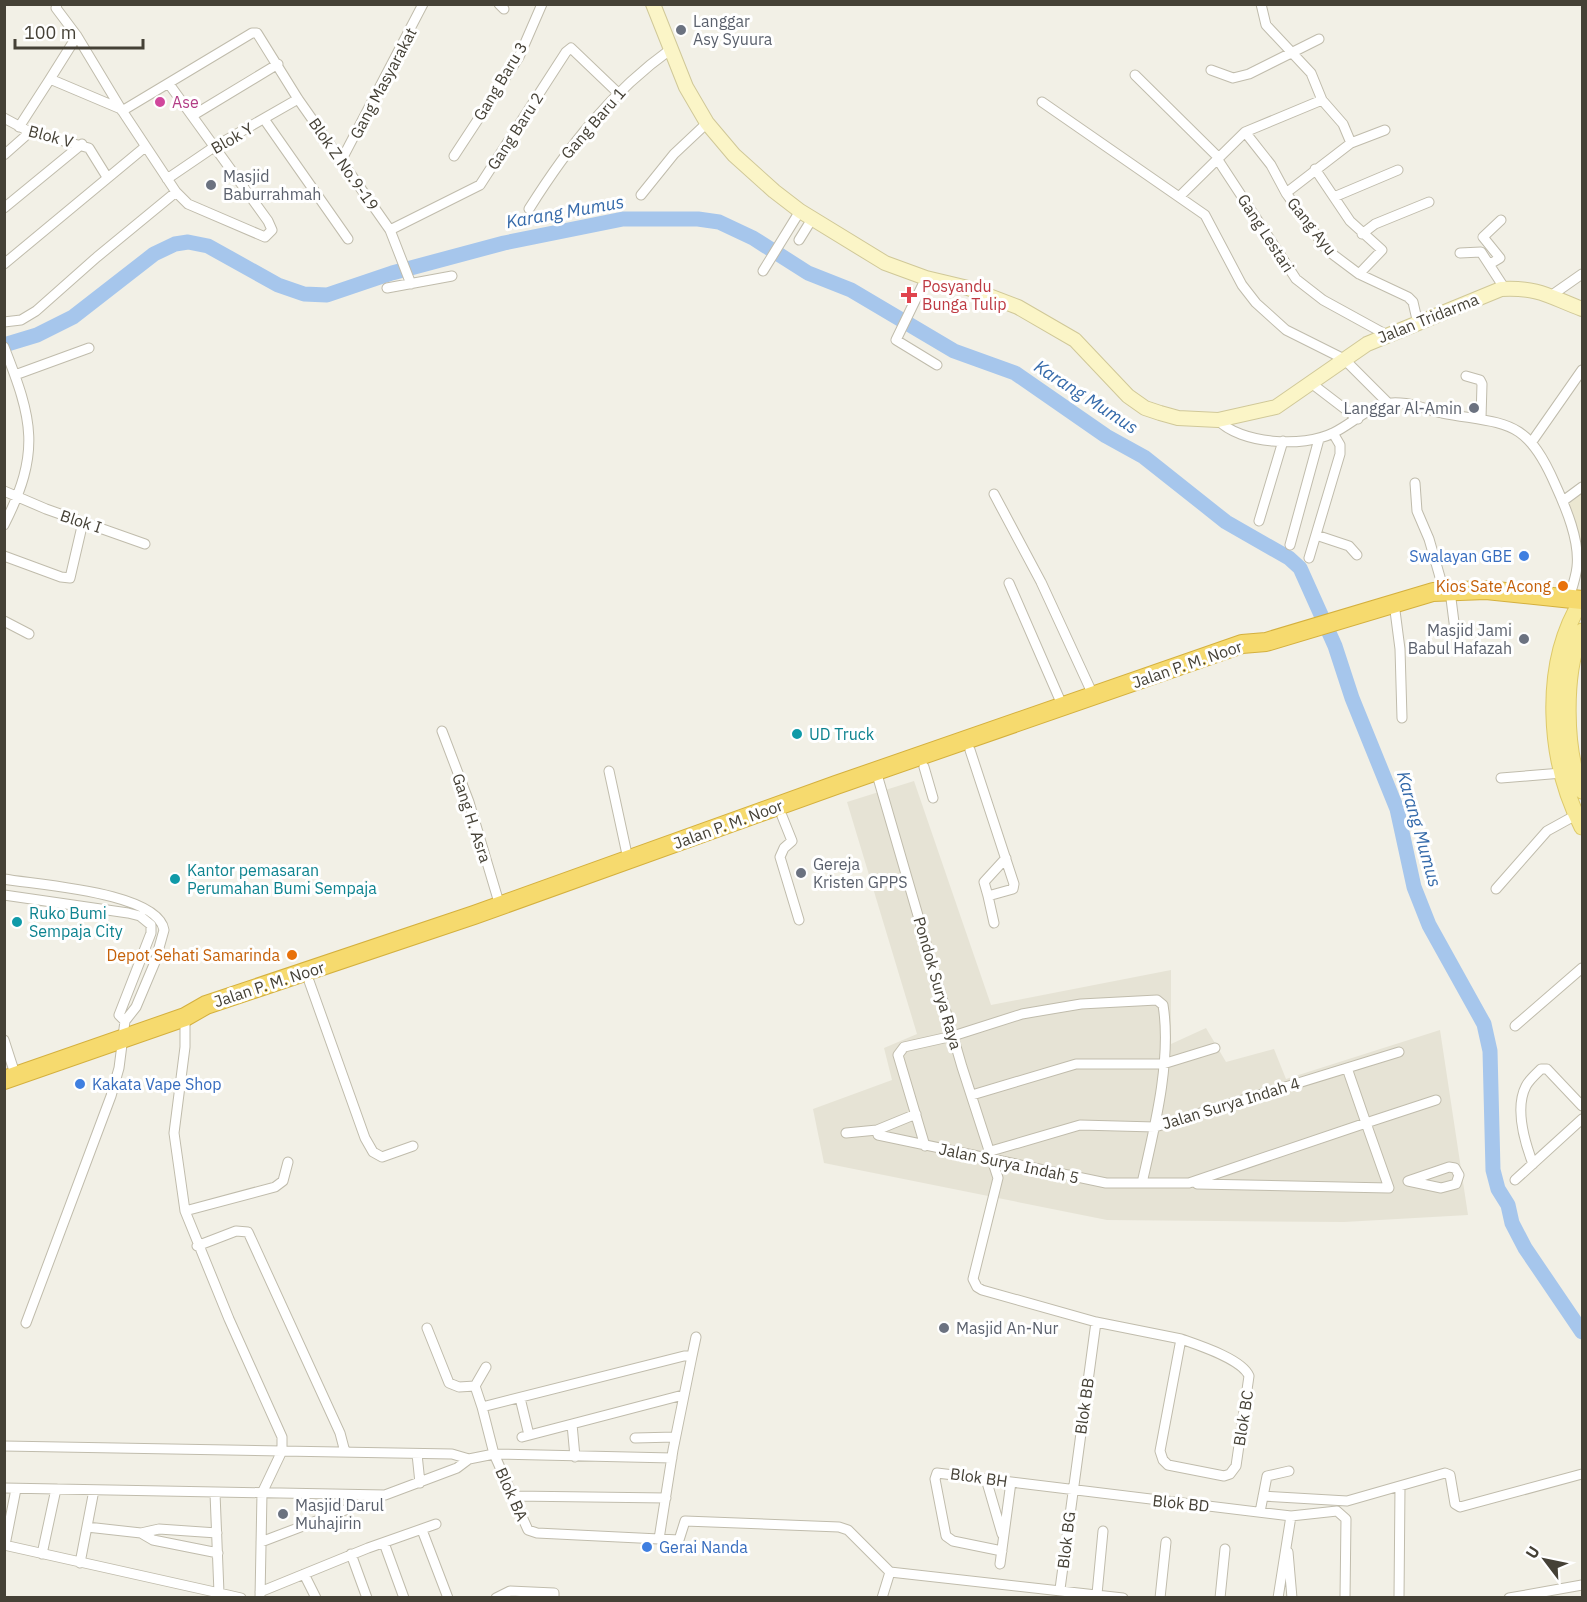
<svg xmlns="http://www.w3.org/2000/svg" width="1587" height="1602" font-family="'IBM Plex Sans',sans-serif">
	<rect width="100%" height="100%" fill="#f2f0e6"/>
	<path fill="#e6e3d5" d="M914,781L991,1005L1171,970V1044L1206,1028L1226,1062L1274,1049L1286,1079L1440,1030L1468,1215L1344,1222L1107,1220L824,1163L813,1109L892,1080L884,1048L917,1034L847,802Z"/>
	<path fill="#ebe7d1" d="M1582,492V547H1578L1566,506Z"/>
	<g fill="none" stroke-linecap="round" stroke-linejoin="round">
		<path stroke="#a6c6ec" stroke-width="15" d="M4,345L37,335L73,317L154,254L175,244L188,242L208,246L278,285L304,294L327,295L392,273L504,243L623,219H698L719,222L753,238L808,273L851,290L954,351L1015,373L1106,436L1144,457L1226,522L1289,558L1300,568L1335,646L1352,698L1397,809L1414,887L1429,925L1484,1024L1490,1051L1493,1170L1498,1189L1508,1205L1512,1223L1525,1248L1582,1332"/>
		<defs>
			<path id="street" d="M57,4L56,8L77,36L121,109
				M499,4L504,9
				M1261,4L1266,25L1311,73L1322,100L1343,124L1351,143L1286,193
				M1211,70L1233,78L1249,74L1319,39
				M1135,75L1219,158
				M50,79L77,36
				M1042,102L1205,215L1242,285L1256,303L1286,330L1344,359L1388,403
				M122,111L252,33H257L298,99L390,230L411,284
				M192,116L278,64
				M4,118L30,132L89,148L107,177
				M264,119L348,239
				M19,127L50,79L121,109L176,192L188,204L265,237L272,230L268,221L169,84
				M1245,132L1271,165L1286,193L1327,250L1359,274L1408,297L1413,302L1418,324
				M1351,143L1385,130
				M4,155L30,132
				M454,156L519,57L542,4
				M1218,160L1296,279L1323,300L1385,334
				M341,161L423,4
				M1315,169L1350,221L1382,250L1359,274
				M167,179L214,147L298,99
				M641,195L674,154L707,123
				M1180,196L1245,132L1322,100
				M1334,197L1398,170
				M4,208L82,144
				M529,209C568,147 611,92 671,49
				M390,230L480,185L566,52L571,48L617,92
				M1362,234L1375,224L1429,202
				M799,240L812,219
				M1460,253L1481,252L1505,289
				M4,264L145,147
				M1490,264L1500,258L1483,237L1501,220
				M763,271L800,211
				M926,278L896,340L937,365
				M387,288L452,276
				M1552,295L1582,274
				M4,322L21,320L36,311L97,257L176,192
				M4,347C33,420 41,452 4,525
				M15,375L89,348
				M1466,376L1480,380L1482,384L1481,418
				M1311,383L1358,419
				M1218,420C1240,444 1303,448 1333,433C1350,425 1366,409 1384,404C1403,399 1424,409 1442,413C1506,425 1526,417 1555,484C1566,508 1580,541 1577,567C1576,577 1572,588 1569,598
				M1531,443L1582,370
				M1415,483L1417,511L1429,539L1444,591
				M4,491L46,509L145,544
				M994,494L1041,582L1094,697
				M1563,501L1582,487
				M1259,521L1283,441
				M1316,535L1349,546L1357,555
				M1290,545L1319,439
				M4,556L61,577L70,578L83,522
				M1309,558L1340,454V445L1333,433
				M1009,583L1063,707
				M1450,591L1455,630
				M1394,603L1400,649L1402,718
				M4,621L29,634
				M442,731L469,802L500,906
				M970,750L1014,884L1013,889L988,896L994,923
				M924,767L933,798
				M609,771L628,859
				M876,771L962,1067L998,1178L973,1279L977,1287L982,1290L1096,1322L1181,1339
				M1501,778L1562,773
				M782,816L792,841L784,848L780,857L799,920
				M4,879C37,885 158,892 164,930L155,962L136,1007L125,1021L119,1068L111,1096L26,1323
				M1496,889L1547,831L1576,815
				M4,895L128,913L140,916L151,925V933L119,1015L125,1021
				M988,896L984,882L1006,858
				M309,981L365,1138L373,1152L382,1157L413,1146
				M185,1017V1047L174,1133L185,1211L229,1319L282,1437V1451L452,1454L469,1459L494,1454L672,1458
				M1515,1026L1582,968
				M4,1040L16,1077
				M972,1095L1076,1064H1163L1215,1048
				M916,1114L877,1130L878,1135L1106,1183H1189L1366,1123L1347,1068
				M846,1133L877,1130
				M925,1146L898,1055L904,1047L953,1036L1022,1014L1081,1004L1157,1000L1163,1005C1172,1060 1154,1130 1142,1183
				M991,1151L1080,1125L1155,1127L1399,1052
				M1533,1164C1525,1143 1514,1109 1526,1086C1529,1080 1536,1074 1541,1069H1547L1582,1106
				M1449,1167L1455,1168L1459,1175L1456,1184L1441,1188L1408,1181Z
				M1515,1180L1582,1119
				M1197,1184L1389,1188L1366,1123L1436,1100
				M185,1211L275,1187L283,1181L288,1162
				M197,1246L236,1231L248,1232L340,1433L345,1452
				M427,1328L449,1383L459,1387L475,1386L482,1407
				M1181,1339C1198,1345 1242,1359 1249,1376L1236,1466L1230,1474L1224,1476L1168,1465L1163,1460L1160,1451Z
				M684,1356H692L673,1450L659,1539L537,1533L528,1530L494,1454L482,1407Z
				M692,1356L696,1337
				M475,1386L486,1367
				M520,1398L529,1435
				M522,1437L572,1424
				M635,1438L675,1437
				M4,1446L282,1451L262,1493L260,1598
				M417,1454L420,1483
				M575,1457L572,1424L683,1395
				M986,1479L1002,1534
				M4,1488L385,1495L457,1468L469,1459
				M514,1496L666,1498
				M1263,1496L1347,1501L1445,1473L1450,1475L1455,1504L1460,1507L1582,1474
				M1260,1512L1267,1476L1289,1471
				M87,1527L141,1533L153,1540L218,1553
				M422,1530L448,1598
				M141,1533L159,1529L217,1533
				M659,1539L679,1540L685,1521L839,1527L848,1530L890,1572L1123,1598
				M261,1542L382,1496
				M384,1543L404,1598
				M4,1545L219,1593L215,1493
				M5,1545L16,1489
				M1002,1551L953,1541L946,1536L935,1479L937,1473L1291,1516L1337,1511L1346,1519L1345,1598
				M1288,1552L1292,1598
				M42,1554L56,1489
				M351,1554L367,1598
				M80,1563L94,1490
				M1000,1564L1011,1482
				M304,1574L316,1598
				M1060,1589L1096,1322
				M260,1592L368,1548L436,1524
				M219,1593L241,1598
				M1097,1594L1103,1531
				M496,1598L510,1591L554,1593V1598
				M882,1598L890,1572
				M1160,1598L1166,1542
				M1220,1598L1225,1549
				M1278,1598L1291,1516
				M1399,1598L1400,1487
				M1509,1598L1582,1585"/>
			<path id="secondary" d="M653,4L686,87L707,123L734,155L774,191L800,211L885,263L926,278L968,288L1018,307L1075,340L1128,396L1145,408L1160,413L1178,418L1218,420L1276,407L1367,344L1501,289C1539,287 1550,297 1582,309"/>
			<path id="primary" d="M1582,600C1541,665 1548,761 1582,827
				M1582,631C1563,671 1564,751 1582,791"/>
			<path id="highway" d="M4,1080L185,1017L206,1005L474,915L836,785L1242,644L1266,642L1433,592L1486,590L1582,600"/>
		</defs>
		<use href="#street" stroke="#c0bcac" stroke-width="11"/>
		<use href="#secondary" stroke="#d0c898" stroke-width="16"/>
		<use href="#primary" stroke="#ddc96a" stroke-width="17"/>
		<use href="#highway" stroke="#d4b03e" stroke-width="20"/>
		<use href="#street" stroke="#fff" stroke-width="9"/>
		<use href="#secondary" stroke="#fbf5c7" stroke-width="14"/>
		<use href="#primary" stroke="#f8ea99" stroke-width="15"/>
		<use href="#highway" stroke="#f6da6e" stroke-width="18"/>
	</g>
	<g fill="#6b7280" stroke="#fff" stroke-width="2">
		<circle cx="681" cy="30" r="6"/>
		<circle cx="211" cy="185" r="6"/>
		<circle cx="1474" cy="408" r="6"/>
		<circle cx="1524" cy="639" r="6"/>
		<circle cx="801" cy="873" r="6"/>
		<circle cx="944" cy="1328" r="6"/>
		<circle cx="283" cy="1514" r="6"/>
	</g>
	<circle fill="#d1479c" stroke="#fff" stroke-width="2" cx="160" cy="102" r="6"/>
	<path fill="#e0444e" stroke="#fff" stroke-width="2" d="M906 286h6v6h6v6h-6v6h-6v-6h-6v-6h6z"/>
	<g fill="#3f7fe0" stroke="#fff" stroke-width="2">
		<circle cx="1524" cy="556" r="6"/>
		<circle cx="80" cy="1084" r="6"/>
		<circle cx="647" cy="1547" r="6"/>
	</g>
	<g fill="#e8710a" stroke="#fff" stroke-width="2">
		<circle cx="1563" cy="586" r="6"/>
		<circle cx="292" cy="955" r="6"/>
	</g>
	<g fill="#0f9aa8" stroke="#fff" stroke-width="2">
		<circle cx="797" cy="734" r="6"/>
		<circle cx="175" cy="879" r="6"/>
		<circle cx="17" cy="922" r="6"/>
	</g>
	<g text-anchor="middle" stroke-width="6" stroke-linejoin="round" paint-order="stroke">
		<g font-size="16" fill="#5b616d" stroke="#fff" text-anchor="start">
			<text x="693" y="27">Langgar<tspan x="693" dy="18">Asy Syuura</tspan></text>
			<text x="223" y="182">Masjid<tspan x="223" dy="18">Baburrahmah</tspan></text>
			<text x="1462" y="414" text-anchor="end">Langgar Al-Amin</text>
			<text x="1512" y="636" text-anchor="end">Masjid Jami<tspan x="1512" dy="18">Babul Hafazah</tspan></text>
			<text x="813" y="870">Gereja<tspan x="813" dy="18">Kristen GPPS</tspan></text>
			<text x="956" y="1334">Masjid An-Nur</text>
			<text x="295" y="1511">Masjid Darul<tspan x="295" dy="18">Muhajirin</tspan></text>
		</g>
		<g font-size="16" fill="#454136" stroke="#fff">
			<text transform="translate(500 81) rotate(-59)" y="6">Gang Baru 3</text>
			<text transform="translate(383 83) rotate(-62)" y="6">Gang Masyarakat</text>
			<text transform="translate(593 123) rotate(-49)" y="6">Gang Baru 1</text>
			<text transform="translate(515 131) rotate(-57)" y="6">Gang Baru 2</text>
			<text transform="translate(51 136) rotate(15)" y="6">Blok V</text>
			<text transform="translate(232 138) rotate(-30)" y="6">Blok Y</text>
			<text transform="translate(344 164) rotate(55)" y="6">Blok Z No.9-19</text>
			<text transform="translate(1312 226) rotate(52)" y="6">Gang Ayu</text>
			<text transform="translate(1266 233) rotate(57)" y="6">Gang Lestari</text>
			<text transform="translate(1428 318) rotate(-22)" y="6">Jalan Tridarma</text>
			<text transform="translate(81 521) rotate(18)" y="6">Blok I</text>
			<text transform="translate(1187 664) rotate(-19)" y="6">Jalan P. M. Noor</text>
			<text transform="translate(472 818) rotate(72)" y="6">Gang H. Asra</text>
			<text transform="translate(728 824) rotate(-20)" y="6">Jalan P. M. Noor</text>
			<text transform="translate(938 983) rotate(74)" y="6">Pondok Surya Raya</text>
			<text transform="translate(269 984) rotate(-18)" y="6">Jalan P. M. Noor</text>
			<text transform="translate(1231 1103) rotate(-17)" y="6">Jalan Surya Indah 4</text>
			<text transform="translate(1009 1163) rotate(12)" y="6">Jalan Surya Indah 5</text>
			<text transform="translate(1084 1406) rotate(-82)" y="6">Blok BB</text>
			<text transform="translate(1243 1418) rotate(-81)" y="6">Blok BC</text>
			<text transform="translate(979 1477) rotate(8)" y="6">Blok BH</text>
			<text transform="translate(512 1494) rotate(66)" y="6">Blok BA</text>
			<text transform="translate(1181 1503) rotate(6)" y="6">Blok BD</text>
			<text transform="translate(1066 1540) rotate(-83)" y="6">Blok BG</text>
		</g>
		<g font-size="16" fill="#b23c85" stroke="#fff" text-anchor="start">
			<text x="172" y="108">Ase</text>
		</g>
		<g font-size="16" fill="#be3a42" stroke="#fff" text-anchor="start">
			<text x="922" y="292">Posyandu<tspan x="922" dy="18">Bunga Tulip</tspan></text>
		</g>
		<g font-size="16" fill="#366cbe" stroke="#fff" text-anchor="start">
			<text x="1512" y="562" text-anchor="end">Swalayan GBE</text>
			<text x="92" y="1090">Kakata Vape Shop</text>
			<text x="659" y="1553">Gerai Nanda</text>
		</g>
		<g font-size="16" fill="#c56008" stroke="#fff" text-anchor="end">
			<text x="1551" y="592">Kios Sate Acong</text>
			<text x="280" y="961">Depot Sehati Samarinda</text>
		</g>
		<g font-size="16" fill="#0d838f" stroke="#fff" text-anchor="start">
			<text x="809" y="740">UD Truck</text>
			<text x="187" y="876">Kantor pemasaran<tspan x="187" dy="18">Perumahan Bumi Sempaja</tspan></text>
			<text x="29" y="919">Ruko Bumi<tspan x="29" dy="18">Sempaja City</tspan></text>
		</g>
		<g font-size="18" font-style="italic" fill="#356aaa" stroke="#fff">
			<text transform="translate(565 212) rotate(-10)" y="6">Karang Mumus</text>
			<text transform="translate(1086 397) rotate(33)" y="6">Karang Mumus</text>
			<text transform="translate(1419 829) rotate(74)" y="6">Karang Mumus</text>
		</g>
	</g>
	<rect width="1587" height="1602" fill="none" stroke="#454136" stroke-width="12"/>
	<g transform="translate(1545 1560) rotate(302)" stroke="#ffffff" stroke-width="4.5" paint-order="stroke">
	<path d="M0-4.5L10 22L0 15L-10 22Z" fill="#454136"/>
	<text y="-9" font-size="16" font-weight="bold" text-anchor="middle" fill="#454136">U</text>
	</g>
	<path d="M15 39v9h128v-9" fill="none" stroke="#454136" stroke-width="3"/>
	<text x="24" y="39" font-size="18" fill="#454136" stroke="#ffffff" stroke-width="4.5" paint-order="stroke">100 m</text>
</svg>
